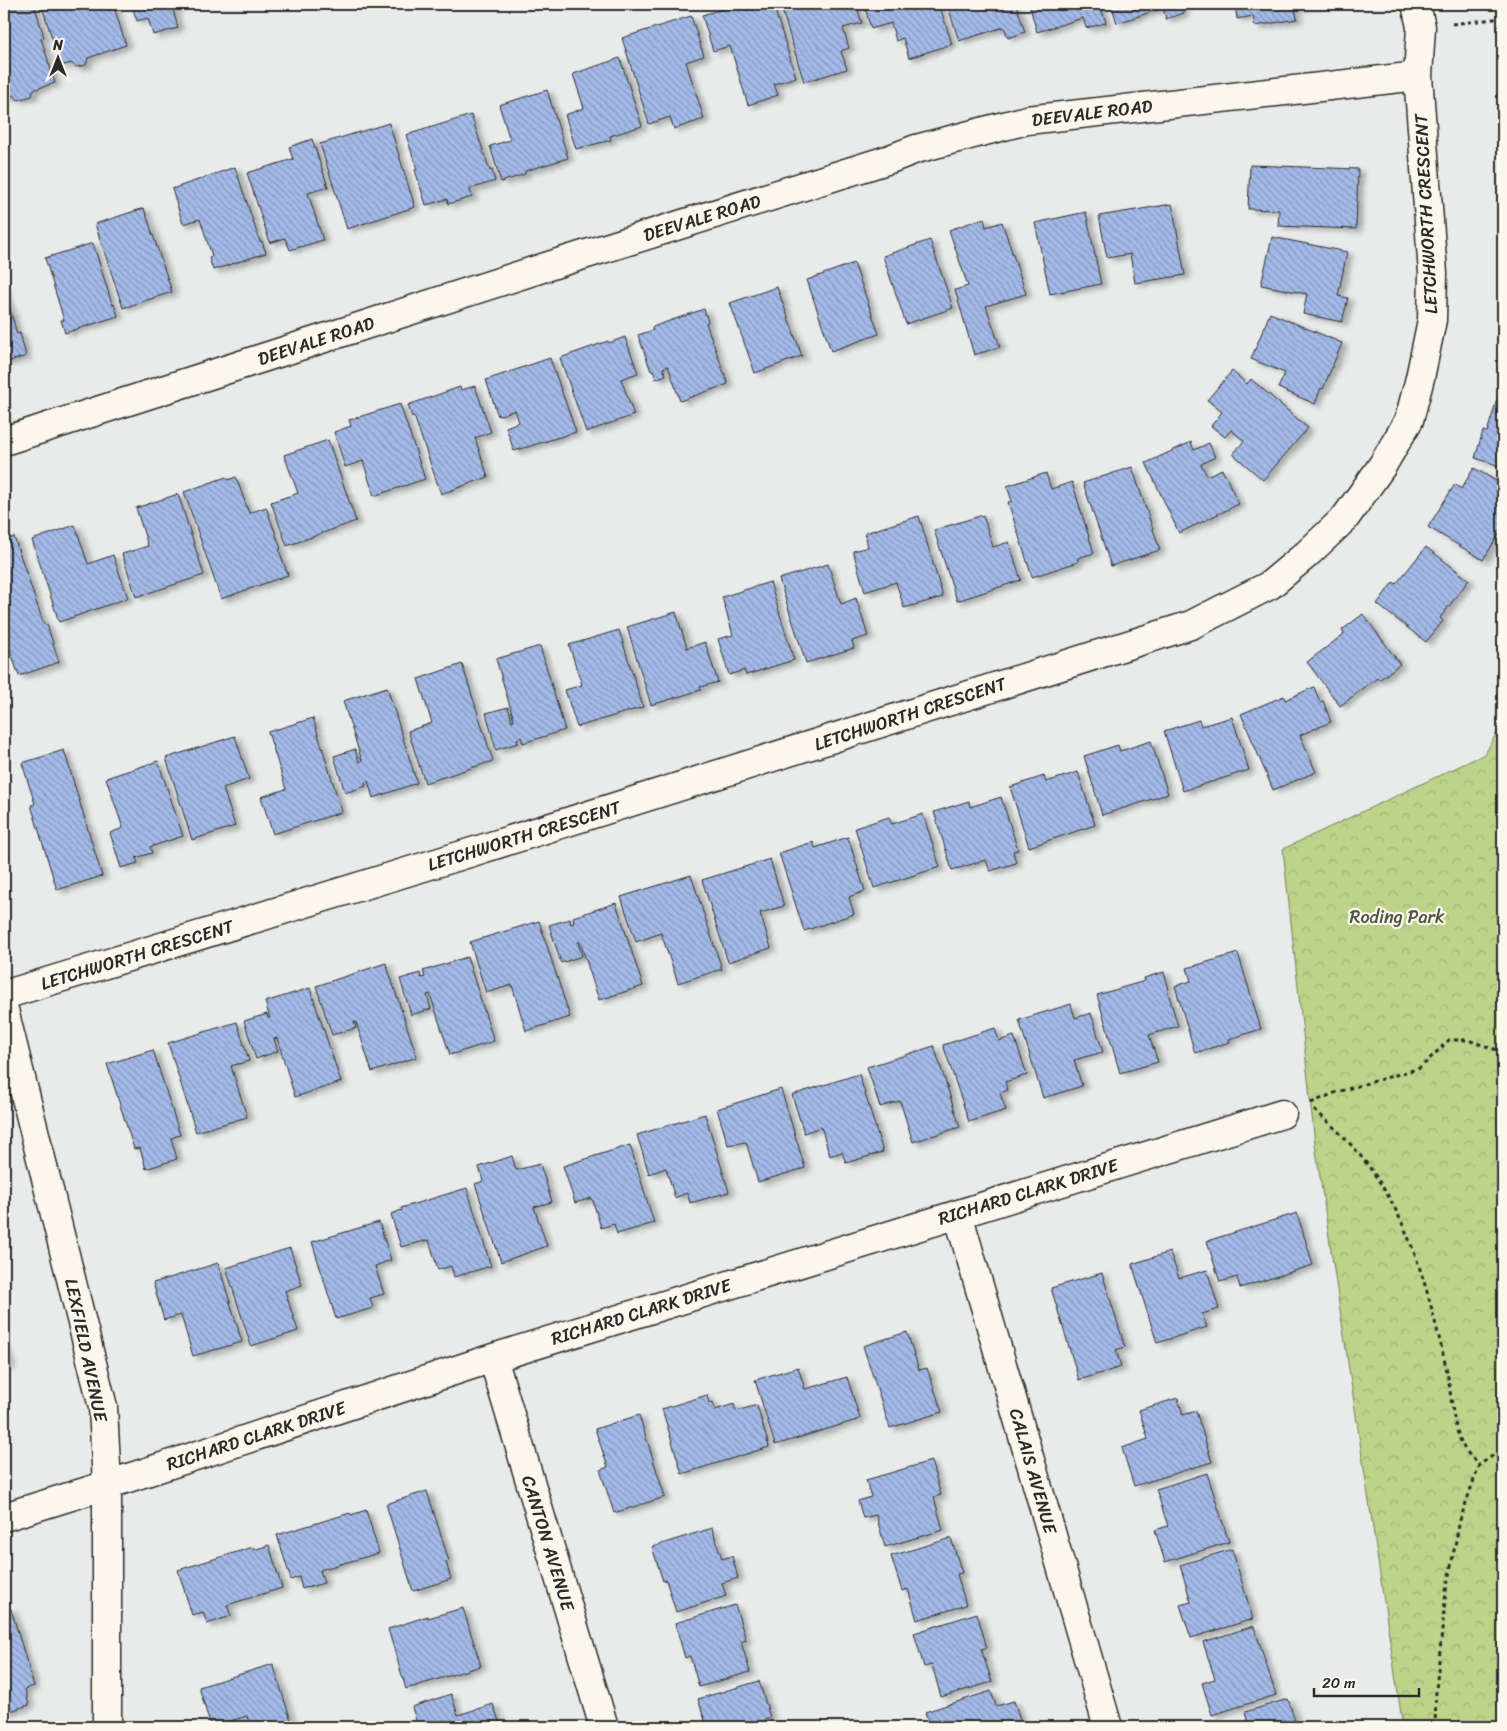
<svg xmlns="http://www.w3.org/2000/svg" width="1507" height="1731" font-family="Sriracha,sans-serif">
	<defs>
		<pattern id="park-crowns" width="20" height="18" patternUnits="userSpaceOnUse" patternTransform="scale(1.25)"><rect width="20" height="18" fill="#bcd389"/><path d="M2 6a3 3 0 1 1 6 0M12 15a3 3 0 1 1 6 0" fill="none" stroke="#a2b576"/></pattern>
		<pattern id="building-back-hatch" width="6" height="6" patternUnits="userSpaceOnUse" patternTransform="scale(1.25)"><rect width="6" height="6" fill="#a3bae8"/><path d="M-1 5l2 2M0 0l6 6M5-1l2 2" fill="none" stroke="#8597bc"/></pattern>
		<filter id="shadow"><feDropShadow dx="5.5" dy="3" stdDeviation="2.5" flood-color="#0004"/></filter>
	</defs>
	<rect width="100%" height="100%" fill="#e9ebeb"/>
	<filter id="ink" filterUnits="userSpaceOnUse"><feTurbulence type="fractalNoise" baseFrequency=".02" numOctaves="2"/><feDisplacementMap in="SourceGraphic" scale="10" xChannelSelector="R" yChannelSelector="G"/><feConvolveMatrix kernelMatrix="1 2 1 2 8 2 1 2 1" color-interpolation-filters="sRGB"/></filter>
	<g filter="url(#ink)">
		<path fill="url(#park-crowns)" stroke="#747f5a" d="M1503,725V1727H1403L1315,1144L1283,849L1485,754L1496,734Z"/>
		<path fill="url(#building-back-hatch)" stroke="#2b2b2b" filter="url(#shadow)" d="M21,4H34L44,37L41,38L55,83L33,90L32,96L18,100L14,95L4,99V9Z
			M41,4H113L126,45L88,58L86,65L76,67L71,63L61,66Z
			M131,4H175L177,9L173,10L178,28L153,35L148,18L137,21Z
			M739,4H745L747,10L773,4L796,77L774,84L778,95L748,105L730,46L713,51L702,15Z
			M780,4H856L862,23L843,28L849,48L841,51L847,69L804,82Z
			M864,4H939L952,44L909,58L903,38L896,41L891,23L871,29Z
			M947,4H1016L1025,32L1008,38L1004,27L959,41Z
			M1029,4H1100L1106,23L1086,28L1083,18L1037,32Z
			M1111,4H1181L1184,13L1166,19L1163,8L1117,23Z
			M1235,4H1318L1295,8L1297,19L1255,26L1253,16L1237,19Z
			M691,16L704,56L686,62L704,119L674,129L670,117L649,124L622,38Z
			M1501,43H1503V95H1501Z
			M620,58L642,126L610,136L611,140L576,149L565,115L584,108L573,74Z
			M547,90L568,158L525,171V174L501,182L490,146L510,140L499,105Z
			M471,115L490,171L492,170L495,181L470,189L472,197L448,204L447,199L426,205L415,170L417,169L406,135Z
			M389,123L415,207L347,229L320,144Z
			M312,139L328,187L308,193L323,240L290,250L285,238L270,243L247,173L293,159L289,147Z
			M1250,165L1358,169L1356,229L1278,226L1279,210L1248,209Z
			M235,167L260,242L262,241L266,253L213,270L209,258L212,256L200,219L183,224L172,189Z
			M1172,204L1185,275L1135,283L1130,254L1107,258L1099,216Z
			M144,208L172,292L123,308L95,224Z
			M1086,212L1101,284L1050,294L1035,223Z
			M984,218L986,227L1002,222L1026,294L986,306L1000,347L974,355L955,290L968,286L949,230Z
			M1272,237L1347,252L1338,296L1348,298L1342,322L1303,314L1307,294L1261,285Z
			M930,240L953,308L906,324L883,256Z
			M93,243L112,304H114L118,316L65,333L61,320H64L45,258Z
			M854,263L879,334L831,351L807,280Z
			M777,287L802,356L755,373L730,303Z
			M4,288L17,334L20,333L26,356L4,363Z
			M704,309L708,322L706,323L728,384L680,401L668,366L663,368L666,375L656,379L653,370L651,371L638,335L653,330L652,327Z
			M1270,313L1342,343L1323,389L1321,388L1315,404L1278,388L1285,373L1251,359Z
			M625,337L638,373L621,379L634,415L586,432L560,358L608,341L609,343Z
			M550,358L576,432L514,451L506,427L519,422L515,410L498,416L486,380Z
			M1232,371L1247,384L1251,379L1308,428L1263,480L1233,454L1244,441L1231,430L1225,437L1211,426L1222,412L1207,400Z
			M475,386L491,432L475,438L488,477L441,494L414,416L412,417L408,405L460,387L461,390Z
			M1501,387L1503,388V467L1475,458L1483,431L1487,432Z
			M400,404L425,479L374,496L363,461L345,467L334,432L351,426L349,420Z
			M328,440L356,521L287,546L271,502L298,493L284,455Z
			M1191,442L1194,450L1209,443L1215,457L1201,464L1207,476L1222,469L1239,504L1179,533L1146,463Z
			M1132,467L1160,550L1111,566L1083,483Z
			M1474,468L1503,485V537L1499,534L1483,560L1428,527L1455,484L1461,489Z
			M1046,473L1051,489L1072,482L1094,553L1078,558V562L1032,577L1008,502L1012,501L1007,486Z
			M226,477L228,480L236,477L249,513L266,507L281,549L279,550L288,575L221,599L184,492Z
			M178,494L204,575L136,597L122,554L148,546L136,508Z
			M983,515L993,547L1009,542L1021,580L957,601L934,530Z
			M919,516L943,597L904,608L896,582L865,592L853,551L868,547L865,533Z
			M75,525L88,564L113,555L128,598L59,622L32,540Z
			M14,537L43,622L45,625H47L59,662L19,676L5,635H4V541Z
			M1426,547L1469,580L1440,618L1443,621L1426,642L1377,604L1393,582L1396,584Z
			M828,564L841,604L856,598L868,636L852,641L854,648L806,663L779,579Z
			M770,582L794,660L746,675L744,670L729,675L718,639L733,635L722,597Z
			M676,612L687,648L705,642L718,682L700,687L701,690L651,705L627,627Z
			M1363,614L1400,664L1379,680L1377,678L1340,706L1307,662L1344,634L1342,630Z
			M619,630L643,707L577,727L565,690L582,685L569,645Z
			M540,646L565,730L523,743L521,737L517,739L518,743L496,750L486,713L508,707L512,721L514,720L496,659Z
			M462,664L493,761L425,783L408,731L432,723L418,679Z
			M387,687L417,783L373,798L368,781L365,782L366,786L345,793L334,756L355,749L359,762L362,761L343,701Z
			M1314,687L1320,702L1323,701L1331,722L1300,735L1316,772L1273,790L1241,714L1284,696L1285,700Z
			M1232,717L1249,770L1183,791L1164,731L1199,720L1201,726Z
			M313,718L342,812L273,834L261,797L286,789L268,732Z
			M235,736L249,779L223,788L235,826L192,840L166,758Z
			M1151,741L1168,794L1102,815L1084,756L1118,745L1120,751Z
			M64,750L102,876L57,890L31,805L35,804L22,763Z
			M158,761L183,836L150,847L152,853L136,858L138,863L121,868L110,833L123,828L106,778Z
			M1078,772L1095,825L1029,847L1010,787L1044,776L1046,782Z
			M1001,797L1018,850L1013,851L1016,863L990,871L986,860L952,870L934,812L969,801L970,807Z
			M923,814L940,867L874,888L855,828L889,817L892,824Z
			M848,837L865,891L849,897L854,914L804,931L779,853L813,842L815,848Z
			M770,859L784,906L760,913L771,948L728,962L702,880Z
			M691,875L722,969L678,983L661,933L636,942L621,897Z
			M616,903L643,986L599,1000L580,942H578L582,956L561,963L549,925L570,919L571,924L574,923L573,917Z
			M539,921L570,1017L526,1031L512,985L486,993L470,942Z
			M1238,953L1261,1029L1229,1039L1230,1042L1195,1053L1175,986L1191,981L1187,968Z
			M467,957L494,1041L450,1055L430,994L427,995L431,1009L411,1015L400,979L420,973L421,978L425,977L423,971Z
			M386,963L417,1057L372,1072L356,1022H354L356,1028L332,1035L316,986Z
			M1164,972L1169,989H1167L1178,1026L1149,1035L1158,1062L1120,1073L1097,995L1145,981L1144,978Z
			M310,988L341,1082L295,1097L277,1038L274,1039L278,1051L256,1059L244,1021L267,1014L268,1018H270L265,1002Z
			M1071,1004L1075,1018L1091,1013L1103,1052L1074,1060L1082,1086L1043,1098L1019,1020Z
			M237,1022L249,1061L231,1066L247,1117L196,1132L168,1043Z
			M995,1028L999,1041L1014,1036L1027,1075L1005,1082L1008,1090L1000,1093L1006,1110L969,1122L943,1045Z
			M934,1046L960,1127L913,1142L900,1101L880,1107L867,1067Z
			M153,1050L180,1135L171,1138L177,1159L146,1169L140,1148L134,1149L107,1064Z
			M859,1074L883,1152L846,1163L842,1152L830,1156L821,1127L804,1133L792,1095Z
			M781,1089L805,1168L758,1182L746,1142L728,1145L717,1109Z
			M705,1114L729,1192L690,1203L687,1193L675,1198L666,1168L649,1174L637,1135Z
			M630,1145L654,1223L617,1234L614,1224L601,1228L592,1198L575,1203L563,1166Z
			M512,1156L516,1170L540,1164L552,1202L534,1207L547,1246L501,1262L475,1184L483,1181L479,1167Z
			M467,1188L491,1266L454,1277L451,1266L438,1270L429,1240L401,1247L391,1214L402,1210L401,1208Z
			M1297,1213L1313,1265L1240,1288L1237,1277L1220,1282L1207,1241Z
			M379,1222L391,1260L375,1266L384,1294L370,1298L373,1308L336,1319L312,1242Z
			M290,1248L302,1285L285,1291L298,1331L251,1346L226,1268Z
			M1170,1252L1179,1278L1207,1270L1219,1309L1202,1314L1207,1327L1157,1343L1132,1264Z
			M218,1263L242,1342L193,1356L181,1315L164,1320L153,1283Z
			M1102,1273L1125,1347L1116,1350L1121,1367L1079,1380L1051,1288Z
			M907,1332L919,1370L927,1368L942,1412L890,1428L863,1346Z
			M4,1343L10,1365L4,1367Z
			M798,1367L805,1389L847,1377L860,1419L775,1445L755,1380Z
			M707,1395L709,1403L713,1402L715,1410L734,1404L736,1411L757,1405L769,1447L682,1474L662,1409Z
			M1178,1398L1183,1415L1196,1411L1212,1462L1134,1486L1122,1448L1148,1439L1139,1410Z
			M639,1415L665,1497L614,1513L600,1470L608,1467L595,1429Z
			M931,1461L941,1495L934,1497L943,1530L885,1547L876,1515L863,1518L858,1501L871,1497L866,1480Z
			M1207,1473L1229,1542L1165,1562L1155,1530L1168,1526L1156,1489Z
			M427,1491L449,1561L446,1562L451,1579L413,1591L386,1504Z
			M366,1510L379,1553L320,1570L324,1583L302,1589L299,1577L291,1580L277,1535L350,1513L351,1515Z
			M712,1528L722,1559L732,1556L738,1578L722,1583L726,1596L676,1612L666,1580L663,1581L652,1547Z
			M951,1538L962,1573L957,1574L966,1605L917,1620L908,1589L902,1591L891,1556Z
			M269,1545L282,1588L227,1605L231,1616L207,1624L203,1612L192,1615L178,1570L253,1547L254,1550Z
			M1232,1549L1253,1619L1191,1638L1180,1605L1191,1602L1180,1565Z
			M735,1605L746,1640L741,1642L750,1672L699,1687L690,1656L685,1658L675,1623Z
			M463,1608L481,1666L406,1689L388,1629L428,1616V1618Z
			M11,1609L34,1686L25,1689L29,1705L4,1713V1611Z
			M977,1613L987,1648L981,1649L992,1682L941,1697L932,1665L924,1667L914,1633Z
			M1254,1626L1276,1695L1212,1715L1202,1683L1215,1679L1203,1642Z
			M273,1664L292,1724L283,1727H250L247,1716L211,1727L199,1687Z
			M759,1681L770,1717L765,1719L767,1727H707L698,1699Z
			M991,1691L996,1706L1014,1701L1022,1727H929H930L925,1712Z
			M451,1694L458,1715L493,1704L501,1727H418L412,1707Z
			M1288,1699L1297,1727H1249L1245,1712Z"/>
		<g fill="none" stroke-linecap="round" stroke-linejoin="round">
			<defs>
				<path id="street" d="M4,441L558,263L890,159L916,149L1027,120L1418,76
					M4,995L469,853L1191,625L1270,585L1307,554L1345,518L1382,466L1409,420L1420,378L1432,320L1433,273L1418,76L1421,27L1416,4
					M958,1214L1108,1727
					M493,1358L604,1727
					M4,1517L107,1485L493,1358L1282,1114"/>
				<path id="secondary" d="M4,1010L103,1407L107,1485V1727"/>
			</defs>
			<use href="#street" stroke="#2b2b2b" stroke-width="31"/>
			<use href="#secondary" stroke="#2b2b2b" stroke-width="31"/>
			<path stroke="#2b2b2b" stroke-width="3" stroke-dasharray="4 4" stroke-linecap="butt" d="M1452,24L1503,18
				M1311,1103L1337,1092L1420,1068L1449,1040H1468L1503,1052
				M1314,1110C1400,1179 1422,1264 1446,1367C1452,1393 1451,1424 1464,1448C1468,1454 1474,1460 1479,1465
				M1435,1727L1436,1690L1446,1591L1460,1520L1479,1465L1503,1449"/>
			<use href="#street" stroke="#fbf7ec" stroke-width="28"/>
			<use href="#secondary" stroke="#fbf7ec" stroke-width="28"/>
		</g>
	</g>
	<g text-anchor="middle" stroke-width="4.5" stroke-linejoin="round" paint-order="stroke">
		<g font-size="18" fill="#2b2b2b" stroke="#fbf7ec">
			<text transform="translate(1092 113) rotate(-7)" y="6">DEEVALE ROAD</text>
			<text transform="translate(1426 214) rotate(-93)" y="6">LETCHWORTH CRESCENT</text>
			<text transform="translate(702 218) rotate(-17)" y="6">DEEVALE ROAD</text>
			<text transform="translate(316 341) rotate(-18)" y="6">DEEVALE ROAD</text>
			<text transform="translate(910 714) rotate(-18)" y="6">LETCHWORTH CRESCENT</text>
			<text transform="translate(524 836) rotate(-17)" y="6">LETCHWORTH CRESCENT</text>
			<text transform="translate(137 955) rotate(-17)" y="6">LETCHWORTH CRESCENT</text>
			<text transform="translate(1028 1192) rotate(-17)" y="6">RICHARD CLARK DRIVE</text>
			<text transform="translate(641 1312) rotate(-17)" y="6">RICHARD CLARK DRIVE</text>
			<text transform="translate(86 1350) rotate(78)" y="6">LEXFIELD AVENUE</text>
			<text transform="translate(256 1436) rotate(-18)" y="6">RICHARD CLARK DRIVE</text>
			<text transform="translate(1033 1471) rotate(74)" y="6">CALAIS AVENUE</text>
			<text transform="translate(548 1543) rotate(73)" y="6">CANTON AVENUE</text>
		</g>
		<g font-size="18" fill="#4f5542" stroke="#fbf7ec">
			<text x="1397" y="923">Roding Park</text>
		</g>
	</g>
	<rect width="1507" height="1731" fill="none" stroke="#fbf7ec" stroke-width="20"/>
	<rect x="10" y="10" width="1487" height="1711" fill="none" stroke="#2b2b2b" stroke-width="2" filter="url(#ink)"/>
	<g transform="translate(58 58)" stroke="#fbf7ec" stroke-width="4" paint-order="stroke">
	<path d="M0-4L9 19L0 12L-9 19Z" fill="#2b2b2b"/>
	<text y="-8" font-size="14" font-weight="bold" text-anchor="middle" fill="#2b2b2b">N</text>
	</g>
	<path d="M1314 1688v8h105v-8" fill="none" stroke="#2b2b2b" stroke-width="2.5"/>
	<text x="1322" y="1688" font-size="15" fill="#2b2b2b" stroke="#fbf7ec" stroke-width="4" paint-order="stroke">20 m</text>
</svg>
